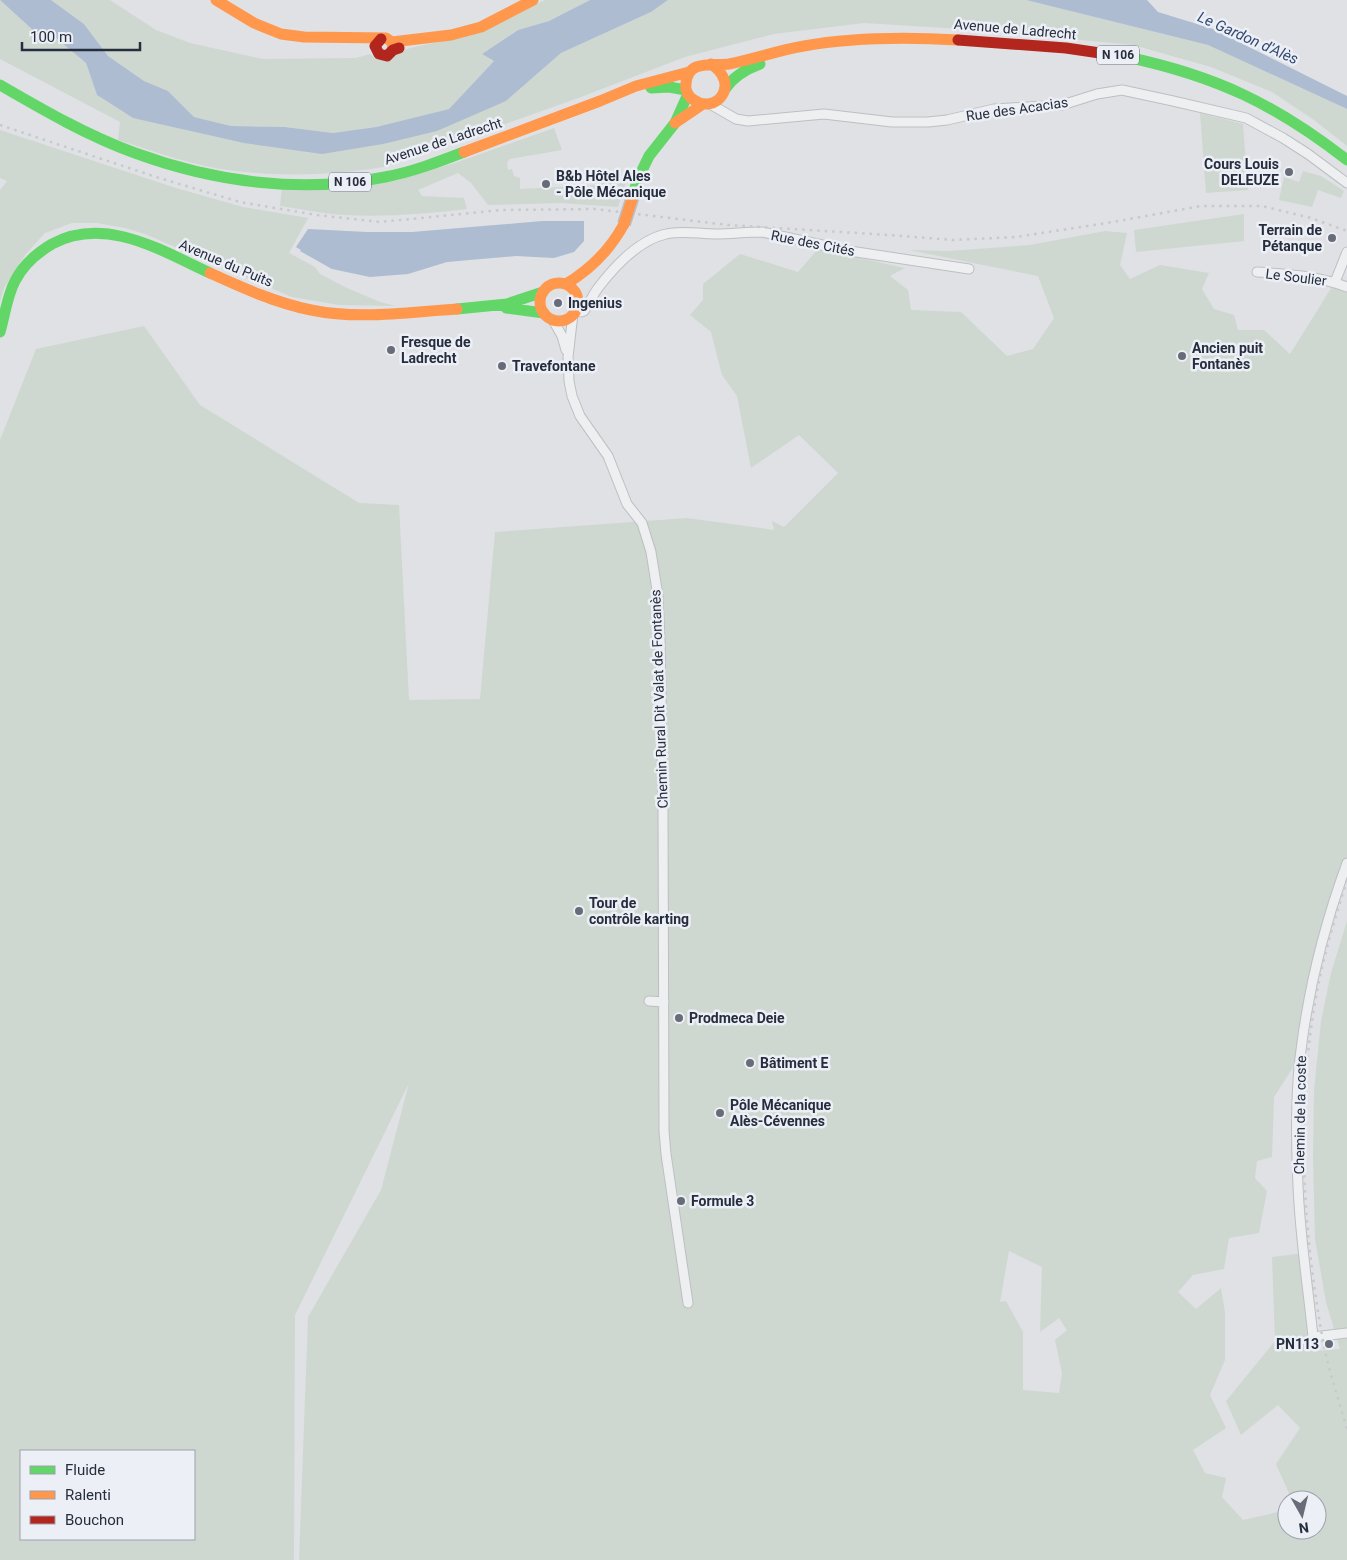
<svg xmlns="http://www.w3.org/2000/svg" width="1347" height="1560" font-family="Roboto,sans-serif">
	<rect width="100%" height="100%" fill="#dfe1e5"/>
	<path fill="#ced8d0" fill-rule="evenodd" d="M0,0L35,32H49L86,63L97,95L133,118L383,144L506,101L561,53L651,12L668,0H1026L1208,45L1347,109V146L1314,120L1272,92L1211,67L1133,45L977,30L864,23L774,34L685,57L581,97L384,167C335,175 285,177 236,171C196,167 156,152 118,140L120,122L0,59Z
		M51,0H110L156,30L190,43L263,59L356,58L370,54L378,60H390L402,51L410,48L471,35L545,0H590L549,21L518,30L482,54L494,61L449,109L376,127L333,133L285,127L231,126L194,117L168,91L144,81L108,56L84,24Z
		M1200,113L1243,124L1248,190L1206,193Z
		M554,128L562,150L510,159L507,163L508,170L512,169L514,176L520,178V189L598,185V174L627,179L618,207L561,203L488,205L471,183L458,173L418,190L422,196L464,198L467,209C426,214 386,217 345,215C323,214 302,209 280,206L282,187L397,180L455,163Z
		M0,130L176,188L243,207L308,218L289,253L315,267L320,274L347,288L380,302L396,306L339,305L292,297L145,234L125,228L97,223H72L45,233L25,255L4,288L0,302V190L7,181L0,178Z
		M1303,171L1321,176L1344,191L1341,198L1318,190L1312,207L1279,200L1284,177L1299,182Z
		M1244,214V241L1136,252L1134,230Z
		M1105,231L1127,233L1120,265L1130,279L1160,265L1209,273L1202,289L1214,309L1234,315L1238,330H1264L1290,354L1335,282L1347,288V864L1332,904L1294,1066L1274,1097L1272,1157L1257,1161L1255,1178L1267,1191L1259,1233L1229,1238L1224,1269L1193,1275L1178,1292L1196,1309L1221,1288L1225,1312V1360L1210,1395L1226,1428L1193,1450L1205,1473L1226,1478L1222,1497L1243,1520L1287,1510V1530H1317V1500H1292L1276,1464L1300,1428L1278,1405L1241,1435L1226,1401L1275,1341L1272,1257L1305,1253L1316,1351L1340,1349L1326,1302L1315,1239L1313,1157L1314,1090L1321,1021L1331,973L1347,921V1560H299L308,1317L381,1190L409,1083L295,1315L294,1560H0V440L36,349L144,326L200,405L359,503L399,505L409,700L480,699L495,532L687,518L774,530L772,521L784,527L838,473L799,435L751,468L737,396L722,375L711,332L690,315L703,300V284L740,254L798,272L818,249L905,268L890,276L908,290L911,310L961,312L1007,356L1033,349L1054,318L1038,276L909,250L948,251L1030,245ZM1009,1251L1042,1267L1040,1332L1059,1318L1067,1330L1055,1340L1062,1373L1059,1393L1023,1390V1332L1006,1301L1000,1302ZM21,1451H194V1539H21Z"/>
	<path fill="#adbcd0" d="M0,0H51L84,24L108,56L144,81L168,91L194,117L231,126L285,127L333,133L376,127L449,109L494,61L482,54L518,30L549,21L590,0H668L651,12L561,53L506,101L437,131L383,144L322,154L244,143L133,118L97,95L86,63L49,32H35Z
		M1026,0H1147L1158,12L1213,29L1347,96V109L1208,45Z
		M542,221H584V241L574,252L554,258L516,256L447,262L408,274L370,277L332,269L300,251L301,250L296,247L308,229L367,232H412Z"/>
	<g fill="none" stroke-linecap="round" stroke-linejoin="round">
		<defs>
			<path id="street" d="M710,104L736,119L748,121L824,114L892,122H928L947,120L994,109L1062,105L1097,94L1122,90L1173,101L1246,118L1283,138L1308,154L1347,183
				M1257,272C1287,274 1319,276 1347,287
				M1335,282L1347,252
				M576,310L581,312L584,311C589,304 592,296 598,288C614,267 639,240 666,234C682,230 699,234 716,234C731,234 746,232 762,232L850,251L969,269
				M573,314L568,357L569,381L572,396L580,416L608,456L627,504L642,523L651,552L658,596L660,640L663,808L664,1131L666,1154L688,1303
				M553,320L562,336L566,350
				M1347,863C1325,923 1309,986 1301,1050C1295,1094 1296,1143 1298,1186C1300,1237 1308,1287 1313,1337L1347,1333
				M649,1001L664,1002"/>
		</defs>
		<use href="#street" stroke="#bdbfc3" stroke-width="11"/>
		<use href="#street" stroke="#eeeff1" stroke-width="9"/>
		<path stroke="#63d668" stroke-width="11" d="M1127,57C1216,76 1275,104 1347,160
			M0,85C43,110 88,136 135,153C214,182 302,194 385,177C412,172 438,162 464,152
			M651,88L669,87L686,90
			M725,89C734,76 746,69 760,64
			M633,196L637,181L649,156L675,123L688,94
			M506,308L544,313
			M457,309L507,304L543,292
			M0,332C5,315 7,296 15,281C23,265 37,253 52,244C105,215 162,251 210,273"/>
		<path stroke="#ff974d" stroke-width="11" d="M216,0L254,23L281,34L304,37L386,38L392,42L393,50
			M392,42L451,35L481,27L533,0
			M711,64C742,85 715,115 694,100C688,97 685,90 686,84C687,59 713,66 729,64C755,59 779,50 804,46C855,37 907,37 958,40
			M675,123L703,104
			M464,152L600,101L636,86L689,72
			M210,273C243,288 276,303 311,310C359,320 408,312 457,309
			M540 302a19 19 0 1 1 38 0a19 19 0 1 1-38 0Z
			M566,284C591,269 610,250 624,224"/>
		<path stroke="#b3261e" stroke-width="11" d="M381,39L375,46L379,54L387,56L393,50L399,48
			M958,40L1066,48L1127,57"/>
		<path stroke="#c8c9cc" stroke-width="2.5" stroke-dasharray="2.5 5" stroke-linecap="butt" d="M0,125L156,177L240,202L317,215L380,222L501,210L595,209L728,225L889,235L953,240L1016,237L1107,223L1201,206H1262L1311,218L1347,231
			M1347,880C1335,918 1323,957 1316,997C1296,1108 1302,1223 1322,1335C1327,1367 1339,1399 1347,1430"/>
		<defs>
			<path id="slow-bridge" d="M624,224L633,196"/>
		</defs>
		<use href="#slow-bridge" stroke="#bbbec2" stroke-width="14" stroke-linecap="butt"/>
		<use href="#slow-bridge" stroke="#ff974d" stroke-width="11"/>
	</g>
	<g fill="#676c78" stroke="#eceff5" stroke-width="2">
		<circle cx="1289" cy="172" r="5"/>
		<circle cx="546" cy="184" r="5"/>
		<circle cx="1332" cy="238" r="5"/>
		<circle cx="558" cy="303" r="5"/>
		<circle cx="391" cy="350" r="5"/>
		<circle cx="1182" cy="356" r="5"/>
		<circle cx="502" cy="366" r="5"/>
		<circle cx="579" cy="911" r="5"/>
		<circle cx="679" cy="1018" r="5"/>
		<circle cx="750" cy="1063" r="5"/>
		<circle cx="720" cy="1113" r="5"/>
		<circle cx="681" cy="1201" r="5"/>
		<circle cx="1329" cy="1344" r="5"/>
	</g>
	<g text-anchor="middle" stroke-width="5" stroke-linejoin="round" paint-order="stroke">
		<g fill="#eceff5" stroke="#616774" stroke-width="1">
			<rect x="1097" y="45.5" width="42" height="19" rx="4"/>
			<rect x="329" y="172.5" width="42" height="19" rx="4"/>
		</g>
		<g font-size="12" font-weight="bold" fill="#262d3d">
			<text x="1118" y="59">N 106</text>
			<text x="350" y="186">N 106</text>
		</g>
		<g font-size="14" fill="#262d3d" stroke="#eceff5">
			<text transform="translate(1015 29) rotate(5)" y="5">Avenue de Ladrecht</text>
			<text transform="translate(1017 109) rotate(-8)" y="5">Rue des Acacias</text>
			<text transform="translate(443 141) rotate(-18)" y="5">Avenue de Ladrecht</text>
			<text transform="translate(813 243) rotate(11)" y="5">Rue des Cités</text>
			<text transform="translate(226 263) rotate(23)" y="5">Avenue du Puits</text>
			<text transform="translate(1296 277) rotate(7)" y="5">Le Soulier</text>
			<text transform="translate(659 699) rotate(-92)" y="5">Chemin Rural Dit Valat de Fontanès</text>
			<text transform="translate(1300 1115) rotate(-89)" y="5">Chemin de la coste</text>
		</g>
		<g font-size="14" font-weight="bold" fill="#262d3d" stroke="#eceff5" text-anchor="start">
			<text x="1279" y="169" text-anchor="end">Cours Louis<tspan x="1279" dy="16">DELEUZE</tspan></text>
			<text x="556" y="181">B&amp;b Hôtel Ales<tspan x="556" dy="16">- Pôle Mécanique</tspan></text>
			<text x="1322" y="235" text-anchor="end">Terrain de<tspan x="1322" dy="16">Pétanque</tspan></text>
			<text x="568" y="308">Ingenius</text>
			<text x="401" y="347">Fresque de<tspan x="401" dy="16">Ladrecht</tspan></text>
			<text x="1192" y="353">Ancien puit<tspan x="1192" dy="16">Fontanès</tspan></text>
			<text x="512" y="371">Travefontane</text>
			<text x="589" y="908">Tour de<tspan x="589" dy="16">contrôle karting</tspan></text>
			<text x="689" y="1023">Prodmeca Deie</text>
			<text x="760" y="1068">Bâtiment E</text>
			<text x="730" y="1110">Pôle Mécanique<tspan x="730" dy="16">Alès-Cévennes</tspan></text>
			<text x="691" y="1206">Formule 3</text>
			<text x="1319" y="1349" text-anchor="end">PN113</text>
		</g>
		<g font-size="15" font-style="italic" fill="#314971" stroke="#eceff5">
			<text transform="translate(1248 38) rotate(24)" y="5">Le Gardon d'Alès</text>
		</g>
	</g>
	<rect x="20" y="1450" width="175" height="90" fill="#eceff5" stroke="#9da1ab"/>
	<rect x="30" y="1466" width="25" height="8" fill="#63d668" stroke="#9da1ab"/>
	<text x="65" y="1475" font-size="15" fill="#262d3d">Fluide</text>
	<rect x="30" y="1491" width="25" height="8" fill="#ff974d" stroke="#9da1ab"/>
	<text x="65" y="1500" font-size="15" fill="#262d3d">Ralenti</text>
	<rect x="30" y="1516" width="25" height="8" fill="#b3261e" stroke="#9da1ab"/>
	<text x="65" y="1525" font-size="15" fill="#262d3d">Bouchon</text>
	<g transform="translate(1302 1515) rotate(172)"><circle r="24" fill="#eceff5" stroke="#9da1ab"/>
	<path d="M0-4L9 19L0 12L-9 19Z" fill="#676c78"/>
	<text y="-8" font-size="14" font-weight="bold" text-anchor="middle" fill="#262d3d">N</text>
	</g>
	<path d="M22 42v8h118v-8" fill="none" stroke="#262d3d" stroke-width="2.5"/>
	<text x="30" y="42" font-size="15" fill="#262d3d" stroke="#eceff5" stroke-width="4" paint-order="stroke">100 m</text>
</svg>
